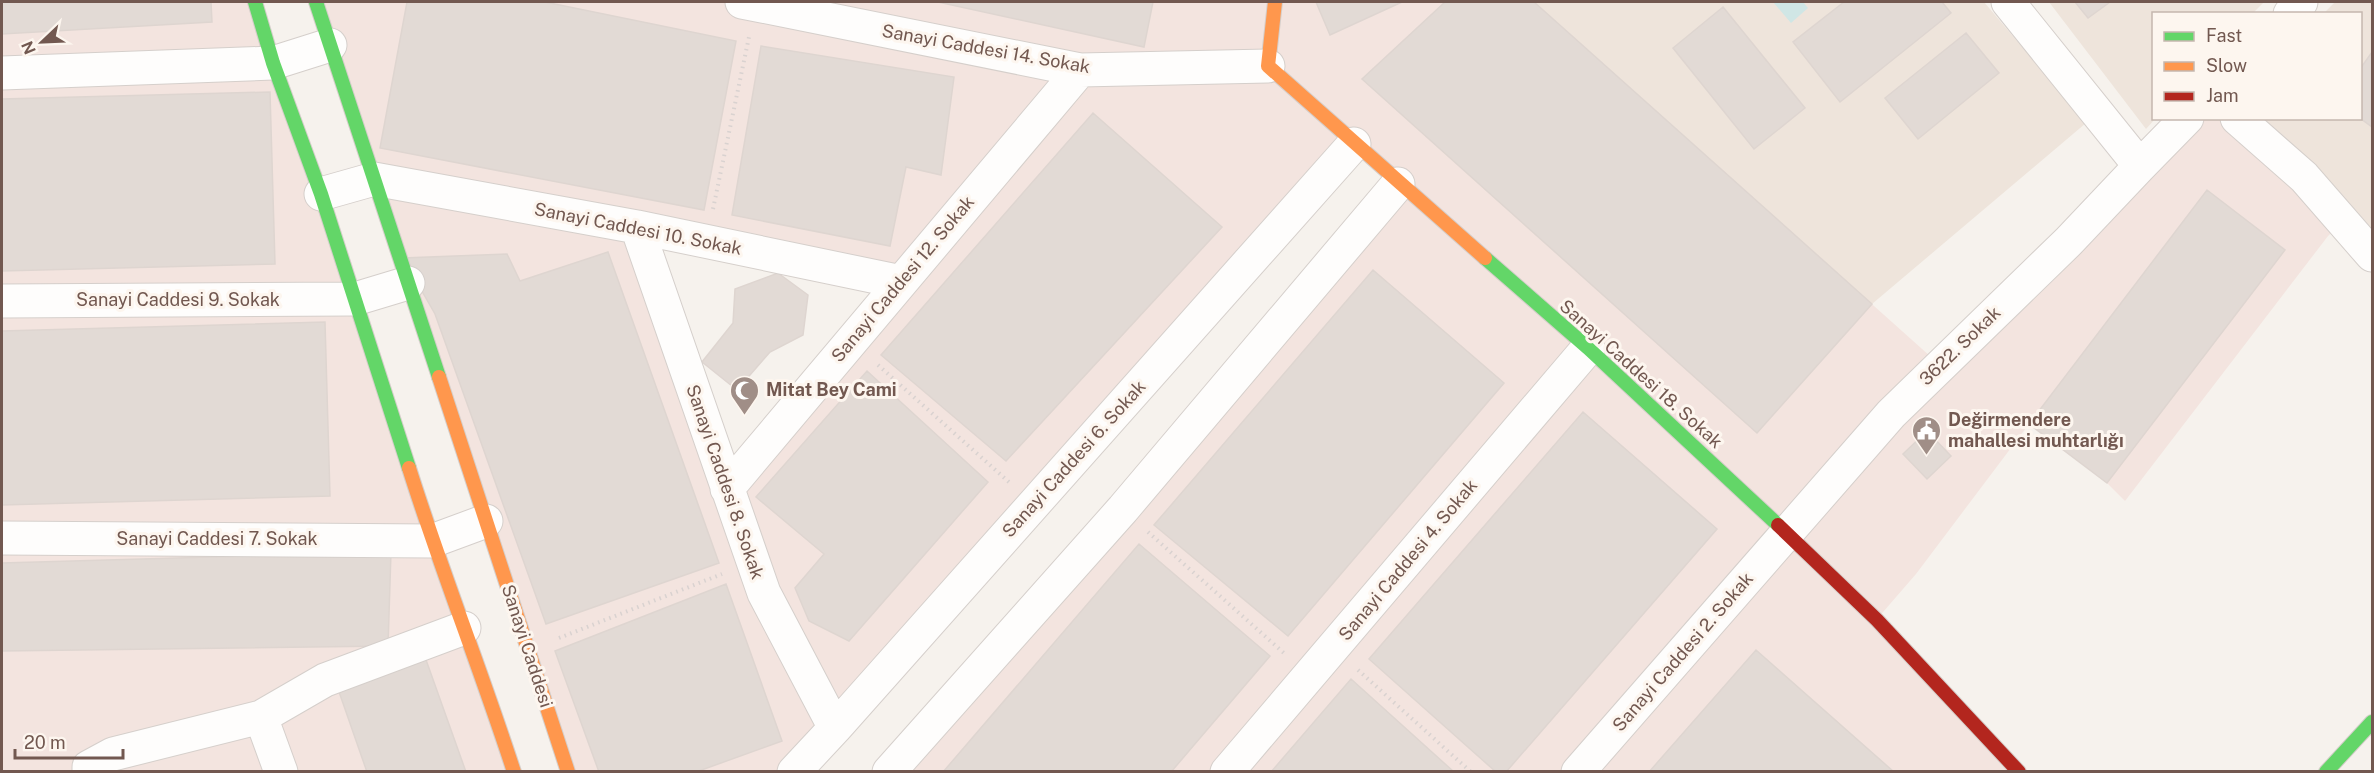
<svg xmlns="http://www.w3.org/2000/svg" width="2374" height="773" font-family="'Public Sans',sans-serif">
	<rect width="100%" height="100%" fill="#f6f2ed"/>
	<path fill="#eee4db" d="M1534,2H1984L2086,123L1872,304Z
		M2049,2H2264L2253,13L2154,14L2155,119L2146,129Z
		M2335,2H2372V233L2254,119L2360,118V14L2324,13Z"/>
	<path fill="#f3e4df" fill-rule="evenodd" d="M2,2H255L514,771L2,772Z
		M316,2H1534L1940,365L2187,119H2237L2343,221L2328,236L2125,501L2107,483L2029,424L1916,574L1877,619L2019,771H889L1398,184L1354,145L794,771H568ZM638,228L900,282L727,488Z"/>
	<path fill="#d0e6e5" d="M1773,2H1803L1808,8L1791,23Z"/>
	<path fill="#e2dad5" stroke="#ded5d0" stroke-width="1.5" d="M2,2H211L212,22L2,34Z
		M407,2H545L736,41L704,210L380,148Z
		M938,2H1153L1144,47Z
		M1316,2H1402L1330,35Z
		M1445,2H1534L1872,304L1757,433L1362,79Z
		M1844,2H1942L1951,13L1840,102L1793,42Z
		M2075,2H2110L2088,18Z
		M1723,7L1805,108L1754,149L1673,48Z
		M1966,33L1999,73L1918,139L1885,98Z
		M761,46L954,77L941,175L906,167L890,246L732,215Z
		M2372,52V127L2360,118V69Z
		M270,92L275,264L2,271V99Z
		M1093,113L1222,227L1006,461L881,355Z
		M2207,190L2285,250L2107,483L2029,424Z
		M608,252L719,563L546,624L435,314L403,258L507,254L520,281Z
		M1373,270L1504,383L1288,636L1154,525Z
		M778,273L808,295L803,335L770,352L737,390L702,362L733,323L735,289Z
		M325,322L330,496L2,505V331Z
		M867,371L988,482L849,641L809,621L795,588L824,554L756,497Z
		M1583,412L1717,529L1506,772H1496L1369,659Z
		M1927,431L1951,456L1927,479L1903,454Z
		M1139,544L1270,656L1171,772H943Z
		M391,552L388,646L2,651V563Z
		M726,584L782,741L696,772H599L555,651Z
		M1756,650L1894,772H1649Z
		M425,657L466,772H367L338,689Z
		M1351,679L1454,772H1271Z"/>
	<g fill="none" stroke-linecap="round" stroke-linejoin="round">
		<defs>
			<path id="street" d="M742,2L1080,70L1268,66
				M2008,2L2140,166L2187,118
				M2290,14L2301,2
				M2,73L273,63L330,45
				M2237,118L2304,177L2372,255
				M321,194L374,179L637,227L901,282
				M637,227L764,593L835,728
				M2,301L355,299L408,283
				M727,489L1080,70
				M2,538L432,541L486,521
				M89,772V767L113,754L261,717
				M281,772L261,717L325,680L464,628
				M794,772L835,728L1354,144
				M889,772L1123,509L1398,184
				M1227,772L1588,348
				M1578,772L1891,414L2069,241L2140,166"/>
			<path id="fast" d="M255,2L273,63L321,194L409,468
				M316,2L439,377
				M1485,258L1588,348L1778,525
				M2326,772L2372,722"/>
			<path id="slow" d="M1275,2L1268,66L1485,258
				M439,377L568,772
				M409,468C441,570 481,670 514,772"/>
			<path id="jam" d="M1778,525L1877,620L2019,772"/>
		</defs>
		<use href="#street" stroke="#d5cfcb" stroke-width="35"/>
		<use href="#fast" stroke="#d5ceca" stroke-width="16"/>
		<use href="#slow" stroke="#d5ceca" stroke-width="16"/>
		<use href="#jam" stroke="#d5ceca" stroke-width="16"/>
		<path stroke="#d9d2d0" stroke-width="4" stroke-dasharray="1.5 4.5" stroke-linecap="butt" d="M713,209L749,37
			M878,365L1009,482
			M1148,532L1284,653
			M559,638L722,574
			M1358,670L1471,772"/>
		<use href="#street" stroke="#fefdfc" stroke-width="33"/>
		<use href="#fast" stroke="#63d668" stroke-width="14"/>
		<use href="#slow" stroke="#ff974d" stroke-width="14"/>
		<use href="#jam" stroke="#b3261e" stroke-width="14"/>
	</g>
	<defs>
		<symbol id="mosque-pin" viewBox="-11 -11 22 30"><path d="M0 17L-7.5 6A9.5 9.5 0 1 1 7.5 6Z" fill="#a08e87" stroke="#fdf6ef"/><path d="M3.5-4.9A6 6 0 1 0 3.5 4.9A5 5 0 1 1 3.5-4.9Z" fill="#fff"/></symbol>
		<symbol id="civic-pin" viewBox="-11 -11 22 30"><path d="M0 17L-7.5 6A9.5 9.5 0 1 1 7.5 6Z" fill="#a08e87" stroke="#fdf6ef"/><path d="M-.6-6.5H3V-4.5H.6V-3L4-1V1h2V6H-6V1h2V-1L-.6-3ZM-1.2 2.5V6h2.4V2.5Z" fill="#fff"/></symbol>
	</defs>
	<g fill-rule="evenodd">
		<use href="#mosque-pin" x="728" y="374" width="33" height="45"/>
		<use href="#civic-pin" x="1910" y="414" width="33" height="45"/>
	</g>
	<g text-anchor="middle" stroke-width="6" stroke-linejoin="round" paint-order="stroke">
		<g font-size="18" fill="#725850" stroke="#fdf6ef">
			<text transform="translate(986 49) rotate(10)" y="6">Sanayi Caddesi 14. Sokak</text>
			<text transform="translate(638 229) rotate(11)" y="6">Sanayi Caddesi 10. Sokak</text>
			<text transform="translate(903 279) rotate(-50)" y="6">Sanayi Caddesi 12. Sokak</text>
			<text x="178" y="306">Sanayi Caddesi 9. Sokak</text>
			<text transform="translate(1960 346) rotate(-44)" y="6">3622. Sokak</text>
			<text transform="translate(1641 374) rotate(42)" y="6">Sanayi Caddesi 18. Sokak</text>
			<text transform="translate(1074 459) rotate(-48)" y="6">Sanayi Caddesi 6. Sokak</text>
			<text transform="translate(725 482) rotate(71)" y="6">Sanayi Caddesi 8. Sokak</text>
			<text x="217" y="545">Sanayi Caddesi 7. Sokak</text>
			<text transform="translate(1408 560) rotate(-50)" y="6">Sanayi Caddesi 4. Sokak</text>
			<text transform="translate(527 646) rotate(72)" y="6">Sanayi Caddesi</text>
			<text transform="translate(1683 652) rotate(-49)" y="6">Sanayi Caddesi 2. Sokak</text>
		</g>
		<g font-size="18" font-weight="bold" fill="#725850" stroke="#fdf6ef" text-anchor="start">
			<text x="766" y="396">Mitat Bey Cami</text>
			<text x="1948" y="426">Değirmendere<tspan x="1948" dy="21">mahallesi muhtarlığı</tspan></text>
		</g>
	</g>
	<rect width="2374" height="773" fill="none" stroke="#725850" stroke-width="6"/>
	<rect x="2152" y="12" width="210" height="108" fill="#fdf6ef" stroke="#c5b7af" stroke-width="1.5"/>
	<rect x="2164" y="32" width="30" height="9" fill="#63d668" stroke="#c5b7af" stroke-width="1.5"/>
	<text x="2206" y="42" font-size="18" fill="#725850">Fast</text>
	<rect x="2164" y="62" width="30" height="9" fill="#ff974d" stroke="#c5b7af" stroke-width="1.5"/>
	<text x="2206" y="72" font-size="18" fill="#725850">Slow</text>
	<rect x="2164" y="92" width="30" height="9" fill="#b3261e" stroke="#c5b7af" stroke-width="1.5"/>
	<text x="2206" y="102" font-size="18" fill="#725850">Jam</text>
	<g transform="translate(42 42) rotate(247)" stroke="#fdf6ef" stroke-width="4.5" paint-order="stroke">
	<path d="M0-4.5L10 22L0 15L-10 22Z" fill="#725850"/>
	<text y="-9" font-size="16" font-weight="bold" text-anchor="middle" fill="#725850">N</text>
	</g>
	<path d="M15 749v9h108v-9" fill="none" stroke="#725850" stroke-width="3"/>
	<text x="24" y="749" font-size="18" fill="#725850" stroke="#fdf6ef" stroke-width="4.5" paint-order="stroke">20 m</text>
</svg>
